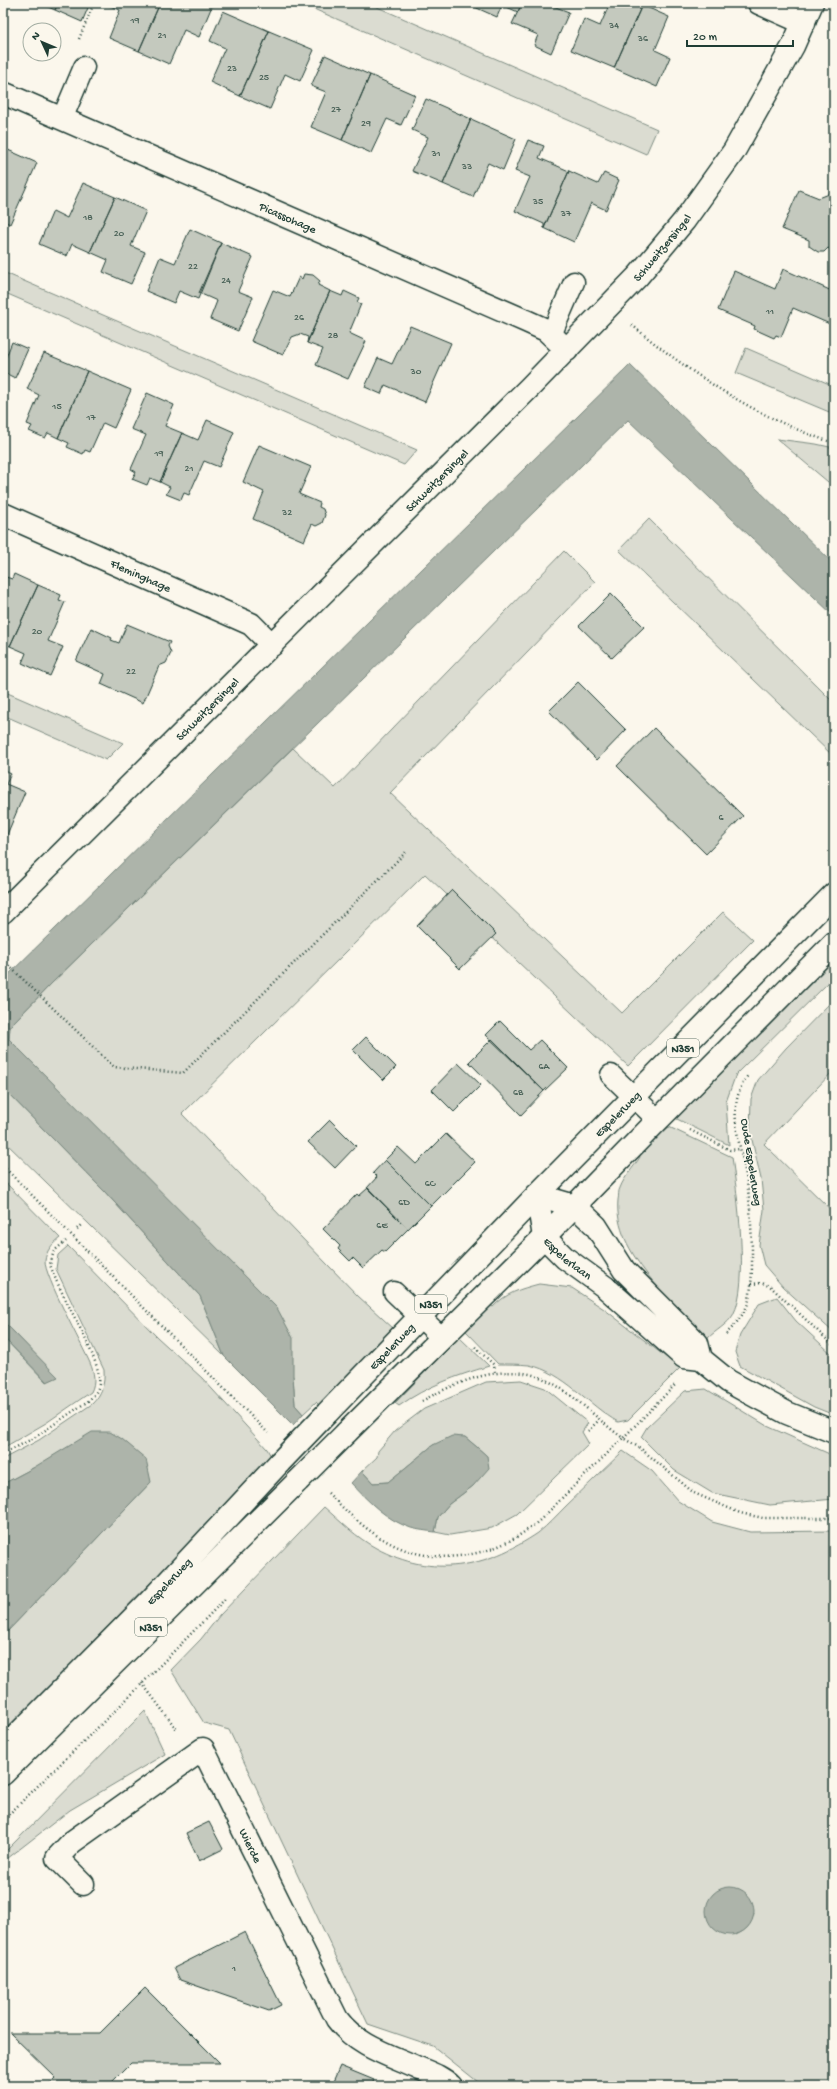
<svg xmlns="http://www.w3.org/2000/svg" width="837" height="2089" font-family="'Gochi Hand',sans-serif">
	<rect width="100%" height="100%" fill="#fbf7ec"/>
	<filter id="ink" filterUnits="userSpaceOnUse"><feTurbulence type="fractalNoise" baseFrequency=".025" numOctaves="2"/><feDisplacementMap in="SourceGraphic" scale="8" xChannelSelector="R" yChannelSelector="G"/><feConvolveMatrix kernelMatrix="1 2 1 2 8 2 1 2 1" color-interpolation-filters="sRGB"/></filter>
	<g filter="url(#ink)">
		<path fill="#dbdcd1" stroke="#7d8c82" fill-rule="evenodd" d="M300,3H368L657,129L646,154Z
			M3,272L417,450L404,465L3,292Z
			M746,348L834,386V414L736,373Z
			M777,439L816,444L834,448V487Z
			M649,519L834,703V757L619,550Z
			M564,551L595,582L390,793L622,1013L723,912L753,940L628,1066L425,874L182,1114L358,1296L394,1329L321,1407L316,1402L303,1414L295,1405L293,1376L9,1039L10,1026L51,984L293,748L335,788Z
			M3,691L123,743L106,760L3,715Z
			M834,965V977L736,1074L726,1102L729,1145L675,1118L822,967Z
			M834,999V1070L764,1144L834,1213V1333L783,1287L764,1265L759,1245L764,1210L761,1179L750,1131L751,1099L758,1080L786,1048Z
			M3,1088L105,1192L200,1296L224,1356L3,1140Z
			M669,1127L732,1157C737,1193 750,1284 733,1315C728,1324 715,1331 708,1338C674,1303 613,1253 618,1200C619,1196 618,1191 620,1188C624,1177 634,1167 640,1157L638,1153Z
			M3,1180L60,1238C52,1244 46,1251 45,1261C44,1275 82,1345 90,1363C94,1372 96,1382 91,1392L46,1423L3,1448V1337L46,1382L57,1377L3,1321Z
			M68,1246L157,1337L202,1378L267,1449L272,1458L38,1698L3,1731V1636L151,1482L33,1468L3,1484V1459L39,1440L92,1404C102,1394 105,1384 104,1370L56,1269L58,1255Z
			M539,1284L572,1288L604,1309L680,1368L628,1420L618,1422C589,1406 564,1372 529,1365C519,1364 508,1364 498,1364L465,1330L489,1304L493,1307C506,1293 520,1289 539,1284Z
			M777,1297L796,1321L834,1356V1415L814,1407L740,1366L735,1352L740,1335L759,1304Z
			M459,1337L489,1366C456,1376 427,1386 399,1406L395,1403Z
			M521,1380L545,1388L588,1423L582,1432L589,1444L517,1514L492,1528L450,1535L435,1532L438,1517L449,1504L473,1486L487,1456L465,1437L433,1445L388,1482L373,1483L362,1471L377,1457L378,1451L395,1431L424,1409L486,1382Z
			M706,1389L767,1426L834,1456V1499L770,1505L712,1493L674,1470L641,1437L647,1427L685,1391Z
			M623,1451L652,1471L678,1501L712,1522L750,1532L834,1531V2083L832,2086H483L433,2046L368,2024L229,1730L204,1723L171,1670L201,1639L220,1615L324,1507C340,1521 357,1538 376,1548C433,1579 486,1568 538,1533C548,1525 557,1515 566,1506C585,1488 604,1469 623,1451ZM754,1913C751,1924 747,1930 736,1935Z
			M145,1711L165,1754L70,1810L3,1862V1854Z"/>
		<path fill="#adb4aa" stroke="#74847b" d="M630,365L834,564V616L628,420L51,984L10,1026L9,1039L277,1308L293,1338V1376L295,1405L303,1414L293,1425L224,1356L200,1296L105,1192L3,1088V980Z
			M3,1321L7,1325L58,1377L47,1382L3,1337Z
			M92,1432H110L122,1439L146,1459L151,1482L3,1636V1484L33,1468Z
			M452,1436L465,1437L477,1447L487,1456L489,1468L473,1486L449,1504L438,1517L435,1532C427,1531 418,1530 411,1528C386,1520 368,1501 351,1483L362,1471L373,1483L388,1482L433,1445Z
			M706 1911a24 24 0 1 1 48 0a24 24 0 1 1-48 0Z"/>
		<path fill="#c4c9be" stroke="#1f3d34" d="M39,3H58L55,10Z
			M58,3H90L82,22L55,10Z
			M103,3H160L139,51L109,38L120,10Z
			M160,3H206L212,6L199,37L184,30L169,64L139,51Z
			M471,3H522L518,12L502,5L497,17L470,5Z
			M522,3H554L553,6L569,12L551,53L534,45L538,35L512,24Z
			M610,3H636L642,5L614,68L571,50L584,19L600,26Z
			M642,5L669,17L655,50L670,57L657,87L614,68Z
			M223,11L269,31L240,96L210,82L225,48L210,41Z
			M269,31L314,50L300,81L285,74L270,109L240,96Z
			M325,55L370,75L342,140L311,127L326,92L311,86Z
			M370,75L415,95L401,125L387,119L371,153L342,140Z
			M426,99L471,119L443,184L412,171L428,137L412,130Z
			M471,119L516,139L503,170L488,163L473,197L443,184Z
			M528,140L544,146L539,158L569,171L544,228V224L515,211L530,177L515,171Z
			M3,148L8,150L3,161Z
			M8,150L37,163L10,224L3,221V161Z
			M569,171L598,184L604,173L619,180L606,210L591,203L574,242L544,228Z
			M83,183L115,197L90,252L72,244L67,256L39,244L53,211L67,218Z
			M834,183V251L828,248L824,252H818L809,246V240L782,229L799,190L819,198L829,194Z
			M115,197L146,211L131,246L145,252L131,284L103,272L108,260L90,252Z
			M190,229L221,243L198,299L179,291L174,303L146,291L160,257L175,263Z
			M221,243L253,257L238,291L253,297L238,331L210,319L217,301L199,293Z
			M783,269L834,292V322L832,325L793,308L781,337L776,335L774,338L754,329L755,326L718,310L734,271L775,289Z
			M304,274L313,275L320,281L318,285L330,291L307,343L308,337L300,334L292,337L283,355L251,341L273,290L290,297L299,277L302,279Z
			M330,291L342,296L344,291L359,298L357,302L361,304L349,333L366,341L348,379L316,365L323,349L307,343Z
			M410,326L451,343L425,402L385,385L381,394L365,387L378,358L392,364Z
			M12,342L28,349L15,378L3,372V356L6,357Z
			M44,353L87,371L58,438L48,433L45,438L29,431L32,426L27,424L39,395L27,389Z
			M87,371L131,390L114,428L103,423L90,452L85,450L83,454L67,447L69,443L58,438Z
			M147,393L174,405L165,426L182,433L160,482L150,478L147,485L132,479L136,472L131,469L146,435L131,429Z
			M207,420L234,432L219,467L204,461L189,495L184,493L181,500L166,494L170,487L160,482L182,433L198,440Z
			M259,445L311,467L299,494L320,503L319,507L323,509L325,515L322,523L316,526L312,524L304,541L253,519L264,492L243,482Z
			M14,574L38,585L10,646L3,643V585L6,577L12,579Z
			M38,585L61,595L59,600L65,602L48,641L63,647L50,676L22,663L26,653L10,646Z
			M611,594L644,627L612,658L579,626Z
			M127,624L170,642L168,646L171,653L166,663L159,666L143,703L101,684L105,674L76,661L91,628L112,638L111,640L119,643Z
			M578,682L626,730L597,760L549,711Z
			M654,728L743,816L706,854L617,766Z
			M3,770L11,774L6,784L25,792L6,837L3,835Z
			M452,890L496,934L460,969L417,926Z
			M500,1021L529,1050L540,1040L568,1068L544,1091L486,1035Z
			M366,1037L396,1067L383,1080L353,1050Z
			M492,1039L544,1091L521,1115L469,1062Z
			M458,1063L481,1085L454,1112L432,1090Z
			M330,1120L356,1146L335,1168L308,1142Z
			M446,1134L475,1162L431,1206L385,1160L398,1147L416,1164Z
			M385,1160L431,1206L408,1229L367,1188L377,1177L373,1173Z
			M368,1188L408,1229L385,1252L382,1250L363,1268L353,1258L350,1261L338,1249L340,1246L323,1229L357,1194L359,1196Z
			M209,1822L223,1849L199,1861L186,1833Z
			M245,1932L281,2005L269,2011L180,1980L174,1968Z
			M145,1988L220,2063H131L108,2086H48L56,2078L10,2033H100Z
			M340,2066L374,2080L371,2086H331Z"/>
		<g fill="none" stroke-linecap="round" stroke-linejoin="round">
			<defs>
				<path id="service" d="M62,119L84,67
					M551,335L574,282
					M611,1075L658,1120
					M394,1292L442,1338"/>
				<g id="minor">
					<path d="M759,3L804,23"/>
					<path id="s1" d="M3,93L526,321L546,330L567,350"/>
					<path id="s2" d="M3,514L251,624L272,645"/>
					<path id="s3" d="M3,912L529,388L638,276L684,221L734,151L793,46L812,3"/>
					<path id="s4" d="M83,1884L57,1858L72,1842L203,1749L337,2019C357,2046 389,2055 418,2068C430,2073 442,2077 451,2086"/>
				</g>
				<g id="secondary">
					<path id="s5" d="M701,1359L697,1343L624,1270L596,1226L575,1206L537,1195L544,1237L565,1258L605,1287L684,1357L701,1359L728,1381L757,1397L787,1413L834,1432"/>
				</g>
				<g id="primary">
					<path id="s6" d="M327,1413L537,1195L834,894"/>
					<path d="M346,1433L544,1237L658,1120L834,943"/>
					<path id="s7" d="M3,1749L149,1602L280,1462"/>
					<path d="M3,1774L298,1481"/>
				</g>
			</defs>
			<use href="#service" stroke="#1f3d34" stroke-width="23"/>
			<use href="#minor" stroke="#1f3d34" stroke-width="25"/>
			<use href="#secondary" stroke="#1f3d34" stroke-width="25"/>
			<use href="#primary" stroke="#1f3d34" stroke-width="25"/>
			<path stroke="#1f3d34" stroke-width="2.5" stroke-dasharray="1 3" stroke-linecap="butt" d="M79,39L94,3
				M632,325C692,375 759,419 834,443
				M3,960L114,1067L183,1073L406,852
				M690,1130L730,1150L740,1149
				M3,1166L268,1433
				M77,1229L81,1225
				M751,1284L762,1283L771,1287L834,1346
				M726,1334C734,1326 742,1317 747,1306C756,1284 751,1207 747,1182C742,1146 723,1106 749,1074
				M475,1347L494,1365L495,1373
				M422,1401C456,1382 504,1362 542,1378C572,1391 596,1419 623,1438L675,1385
				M588,1431L599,1420
				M3,1454L34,1438L88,1401C93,1397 98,1391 99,1384C103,1360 58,1293 50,1264L54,1251L66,1241
				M328,1493C347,1512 367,1532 392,1544C434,1566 489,1558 527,1530C541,1521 553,1507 565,1495C584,1476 604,1457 623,1438L640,1448L694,1493L740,1513L763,1518H834
				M142,1683L178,1731
				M3,1820L130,1696L226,1598"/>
			<use href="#service" stroke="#fbf7ec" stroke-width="20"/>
			<use href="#minor" stroke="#fbf7ec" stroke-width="22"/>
			<use href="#secondary" stroke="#fbf7ec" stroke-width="22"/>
			<use href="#primary" stroke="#fbf7ec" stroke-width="22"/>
			<defs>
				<path id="primary-bridge" d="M280,1462L327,1413
					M298,1481L346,1433"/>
			</defs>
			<use href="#primary-bridge" stroke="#1f3d34" stroke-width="25" stroke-linecap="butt"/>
			<use href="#primary-bridge" stroke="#fbf7ec" stroke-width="22"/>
		</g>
	</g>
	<g text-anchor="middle" stroke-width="3.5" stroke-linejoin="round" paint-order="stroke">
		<g font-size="10" fill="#486056">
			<text x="135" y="23">19</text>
			<text x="614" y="28">34</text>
			<text x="162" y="38">21</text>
			<text x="643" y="41">36</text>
			<text x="232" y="71">23</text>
			<text x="264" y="80">25</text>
			<text x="336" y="112">27</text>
			<text x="366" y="126">29</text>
			<text x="436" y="156">31</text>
			<text x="467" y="169">33</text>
			<text x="538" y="204">35</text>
			<text x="566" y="216">37</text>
			<text x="88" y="220">18</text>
			<text x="119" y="236">20</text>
			<text x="193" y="269">22</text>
			<text x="226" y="283">24</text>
			<text x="770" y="314">11</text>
			<text x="299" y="320">26</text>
			<text x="333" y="338">28</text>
			<text x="416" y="374">30</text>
			<text x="57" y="409">15</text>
			<text x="91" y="420">17</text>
			<text x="159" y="456">19</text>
			<text x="189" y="471">21</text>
			<text x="287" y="515">32</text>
			<text x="37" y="634">20</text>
			<text x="131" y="674">22</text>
			<text x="721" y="820">6</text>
			<text x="544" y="1069">6A</text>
			<text x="518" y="1095">6B</text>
			<text x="430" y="1186">6C</text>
			<text x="404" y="1205">6D</text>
			<text x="382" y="1228">6E</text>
			<text x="234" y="1971">1</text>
		</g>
		<g fill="#fbf7ec" stroke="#61756b" stroke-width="1">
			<rect x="667" y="1039" width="32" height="18" rx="3"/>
			<rect x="415" y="1295" width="32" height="18" rx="3"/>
			<rect x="135" y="1618" width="32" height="18" rx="3"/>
		</g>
		<g font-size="11" font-weight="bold" fill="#1f3d34">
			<text x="683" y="1052">N351</text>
			<text x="431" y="1308">N351</text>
			<text x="151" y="1631">N351</text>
		</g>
		<g font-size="12" fill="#1f3d34" stroke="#fbf7ec">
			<text dy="4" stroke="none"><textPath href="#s1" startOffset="311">Picassohage</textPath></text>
			<text dy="4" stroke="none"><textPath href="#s3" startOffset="936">Schweitzersingel</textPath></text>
			<text dy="4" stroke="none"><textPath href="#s3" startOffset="612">Schweitzersingel</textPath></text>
			<text dy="4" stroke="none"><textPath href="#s2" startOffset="151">Fleminghage</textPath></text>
			<text dy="4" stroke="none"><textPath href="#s3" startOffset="288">Schweitzersingel</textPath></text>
			<text dy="4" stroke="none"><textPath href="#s6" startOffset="417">Espelerweg</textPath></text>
			<text transform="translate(752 1162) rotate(81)" y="4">Oude Espelerweg</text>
			<text dy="4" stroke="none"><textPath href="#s5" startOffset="315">Espelerlaan</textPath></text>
			<text dy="4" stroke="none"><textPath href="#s6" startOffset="93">Espelerweg</textPath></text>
			<text dy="4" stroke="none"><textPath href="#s7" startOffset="236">Espelerweg</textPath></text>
			<text dy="4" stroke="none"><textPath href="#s4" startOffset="327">Wierde</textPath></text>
		</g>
	</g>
	<rect width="837" height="2089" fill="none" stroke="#fbf7ec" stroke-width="16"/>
	<rect x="8" y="8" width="821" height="2073" fill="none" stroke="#1f3d34" stroke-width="1.5" filter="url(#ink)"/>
	<g transform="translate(42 42) rotate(314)"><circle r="19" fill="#fbf7ec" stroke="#a3ada2"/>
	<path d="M0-3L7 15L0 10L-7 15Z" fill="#1f3d34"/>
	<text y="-6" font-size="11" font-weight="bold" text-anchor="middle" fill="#1f3d34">N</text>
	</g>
	<path d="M687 40v6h106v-6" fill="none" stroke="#1f3d34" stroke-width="2"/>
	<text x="693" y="40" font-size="12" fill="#1f3d34" stroke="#fbf7ec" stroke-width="3" paint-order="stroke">20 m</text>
</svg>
